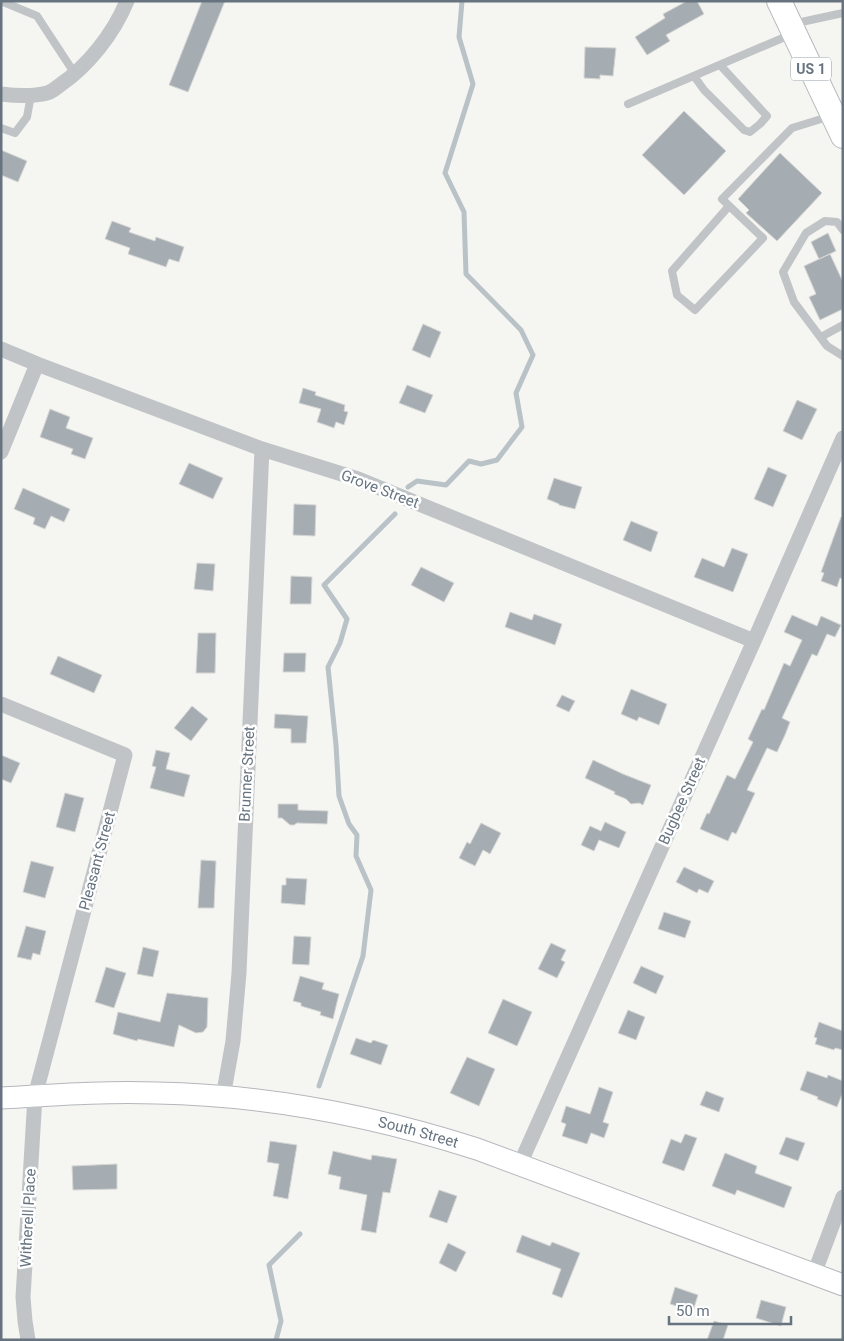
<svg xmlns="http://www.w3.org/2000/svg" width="844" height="1341" font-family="Roboto,sans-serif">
	<rect width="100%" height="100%" fill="#f5f5f2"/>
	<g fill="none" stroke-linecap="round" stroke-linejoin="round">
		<path stroke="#b9c2c7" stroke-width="5" d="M408,487L417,481L446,485L469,461L481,464L497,460L522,427L516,393L533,355L521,330L466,274L464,212L445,173L473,84L459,37L462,1
			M319,1086L363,956L371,890L356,856L357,835L349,824L339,796L336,745L328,667L340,643L347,619L324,585L395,514
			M276,1340L281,1321L269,1265L300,1234"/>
	</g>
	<path fill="#a6adb2" stroke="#d6d6d4" d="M202,1H225L188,92L169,85Z
		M687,1H697L704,14L666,35L670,41L647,55L635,37L665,18L663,14Z
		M585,47L616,48L613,76L600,75V79L584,78Z
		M684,111L726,151L684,195L642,155Z
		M1,150L27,161L18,182L1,175Z
		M780,153L822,193L777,241L746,213L749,210L738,199Z
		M112,221L131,228L129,232L155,241L156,237L184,247L179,262L169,259L166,267L128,254L130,248L105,239Z
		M828,233L836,251L819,259L811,242Z
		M830,254L843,282V309L820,320L809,297L816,294L804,266Z
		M423,324L441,332L430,358L412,350Z
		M407,385L433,395L425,413L399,403Z
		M303,388L316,392L315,395L345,405L344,411L348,412L344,425L336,422L334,428L317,422L321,409L299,403Z
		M797,400L817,409L802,440L783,431Z
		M50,409L70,417L66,428L93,438L85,459L71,454L73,449L40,437Z
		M189,463L223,478L213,499L179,484Z
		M768,467L787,475L773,507L754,499Z
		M554,478L582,487L575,509L559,505V504L547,499Z
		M23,488L70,509L64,522L51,516L45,529L33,524L35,518L14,509Z
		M294,504L316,505L315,536L293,535Z
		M841,517H843V579L840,578L837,587L821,581L824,573L821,572Z
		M631,521L658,532L651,552L623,540Z
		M732,548L748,554L733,592L694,577L702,558L724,567Z
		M197,563L215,564L213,591L194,589Z
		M421,567L454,583L444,602L411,585Z
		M291,576L312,577L311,604H290Z
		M510,612L532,620L534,614L562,624L555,645L505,627Z
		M792,615L817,626L821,616L841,625L835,637L827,634L817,656L812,654L782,718L790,722L785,735L777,752L767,748L747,790L755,793L736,834L732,832L728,841L700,829L707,813L709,814L727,775L735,779L753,742L748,739L762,709L764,710L784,663L790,666L802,640L784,632Z
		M198,633H216L215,673H196Z
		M284,653H306L305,672H283Z
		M58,656L102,675L94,693L50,674Z
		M631,689L667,704L659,725L639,717L637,721L621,714Z
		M562,695L575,701L569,712L556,706Z
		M192,706L208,719L191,741L174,728Z
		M275,714L308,716L306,743H291V729L274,728Z
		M156,750L170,753L166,769L190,775L184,797L150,788L156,767L152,766Z
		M1,755L20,763L11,783L1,779Z
		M593,760L623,774L651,785L643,805L639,803L631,804L626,799L614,794L615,792L585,778Z
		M65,793L84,798L75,832L56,827Z
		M278,804H298V810L328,811L327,824L297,823L294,825H290L282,818H278Z
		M605,822L626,832L619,848L599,840L594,851L581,845L590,826L601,831Z
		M481,823L501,833L490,854L483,850L475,866L459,858L467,842L470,844Z
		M201,860L216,861L214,908H198Z
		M31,861L54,867L45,898L23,892Z
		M684,867L714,881L708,893L699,889L697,893L676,882Z
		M286,878L307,879L305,905L281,903L282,885H286Z
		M664,912L691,921L685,938L658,929Z
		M26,926L46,931L40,955L33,953L31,960L17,957Z
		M294,936L311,937L309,965L292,964Z
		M551,943L566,950L561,960L565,962L557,978L538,969Z
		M143,947L159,951L153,977L137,974Z
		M641,966L664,976L656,994L633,983Z
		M106,967L126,973L114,1008L95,1002Z
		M300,976L324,983L322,989L339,994L333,1019L320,1015L321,1012L301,1006V1003L293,1001Z
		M167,993L208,998L207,1027L203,1032L196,1033L179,1025L174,1047L138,1039L137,1041L113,1034L118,1012L160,1022Z
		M503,999L532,1012L517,1046L488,1033Z
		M628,1010L645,1017L636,1040L618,1033Z
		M819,1022L843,1031V1050L835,1048L834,1050L815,1044L817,1038L814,1037Z
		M356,1038L371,1043L373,1040L388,1045L381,1065L350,1054Z
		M467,1057L495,1069L479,1106L450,1093Z
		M807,1071L827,1078L828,1075L843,1081V1092L837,1107L817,1099L818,1097L800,1090Z
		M599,1087L613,1092L603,1122L609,1124L604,1138L591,1133L587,1144L562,1136L566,1124L561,1122L566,1106L590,1114Z
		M706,1091L724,1098L719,1112L700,1105Z
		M685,1134L697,1138L684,1171L662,1163L671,1139L681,1143Z
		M786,1137L805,1143L798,1161L779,1154Z
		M270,1141L297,1145L288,1199L273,1196L279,1164L267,1162Z
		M333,1151L371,1160L372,1155L397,1159L390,1193L383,1192L376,1233L361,1230L367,1195L339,1189L341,1177L328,1174Z
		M725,1153L757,1166L755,1173L792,1187L784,1208L737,1190L735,1195L712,1186Z
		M117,1164V1189L73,1190L72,1166Z
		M439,1190L457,1196L447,1223L429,1217Z
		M522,1235L550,1246L552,1242L580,1253L562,1298L552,1294L561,1269L516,1252Z
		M448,1243L466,1252L456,1272L439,1263Z
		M675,1287L698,1295L693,1311L670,1304Z
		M761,1300L786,1307L781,1326L756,1318Z
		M714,1321L728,1325L723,1340H707Z"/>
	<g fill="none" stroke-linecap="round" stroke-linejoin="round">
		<defs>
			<g id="secondary">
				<path id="s1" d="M1,1098C53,1095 105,1091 157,1093C265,1095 374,1116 477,1149L843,1285"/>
			</g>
			<path id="primary" d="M779,1L843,136"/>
		</defs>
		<use href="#secondary" stroke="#b3b7bb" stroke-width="23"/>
		<use href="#primary" stroke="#b4b7ba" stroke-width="26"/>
		<path stroke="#c1c4c7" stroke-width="8" d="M1,1L37,16L75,74
			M792,24L843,13
			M694,76L704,90L744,130L750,132L760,124L767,116L720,65
			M628,104L792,34
			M1,128L15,133L27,117L31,95
			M729,206L672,271L677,295L695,310L763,238L722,199L792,128L831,116
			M843,230L837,222L825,221L806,233L783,272L794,302L827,346L843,356
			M821,337L843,325"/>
		<path stroke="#c1c4c7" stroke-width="15" d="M1,94C17,96 32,97 47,93C52,92 56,88 60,85C88,66 114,33 127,1
			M1,349L37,364L262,449L358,479L754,641
			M1,452L37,364
			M1,704L125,755L35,1096L23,1297L25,1321L28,1340
			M223,1097L233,1041L239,973L262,449
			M520,1164L754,641L843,438
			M814,1274L843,1197"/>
		<use href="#secondary" stroke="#fff" stroke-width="21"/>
		<use href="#primary" stroke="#fff" stroke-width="24"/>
	</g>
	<g text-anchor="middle" stroke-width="5" stroke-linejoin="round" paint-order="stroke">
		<rect fill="#fff" stroke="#959ea6" stroke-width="1" x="791" y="57.5" width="40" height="23" rx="4"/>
		<g font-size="14" font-weight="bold" fill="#677480">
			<text x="811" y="74">US 1</text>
		</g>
		<g font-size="15" fill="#677480" stroke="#fff">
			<text transform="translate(380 489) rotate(21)" y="5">Grove Street</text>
			<text transform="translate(247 774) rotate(-87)" y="5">Brunner Street</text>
			<text transform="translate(682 801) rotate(-66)" y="5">Bugbee Street</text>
			<text transform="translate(97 861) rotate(-75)" y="5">Pleasant Street</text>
			<text dy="5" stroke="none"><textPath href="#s1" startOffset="421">South Street</textPath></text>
			<text transform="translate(28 1218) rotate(-87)" y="5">Witherell Place</text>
		</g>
	</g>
	<rect width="844" height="1341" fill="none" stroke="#677480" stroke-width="5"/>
	<path d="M669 1316v8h122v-8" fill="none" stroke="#677480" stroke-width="2.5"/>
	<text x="676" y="1316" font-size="15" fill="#677480" stroke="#ffffff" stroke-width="4" paint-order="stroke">50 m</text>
</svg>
